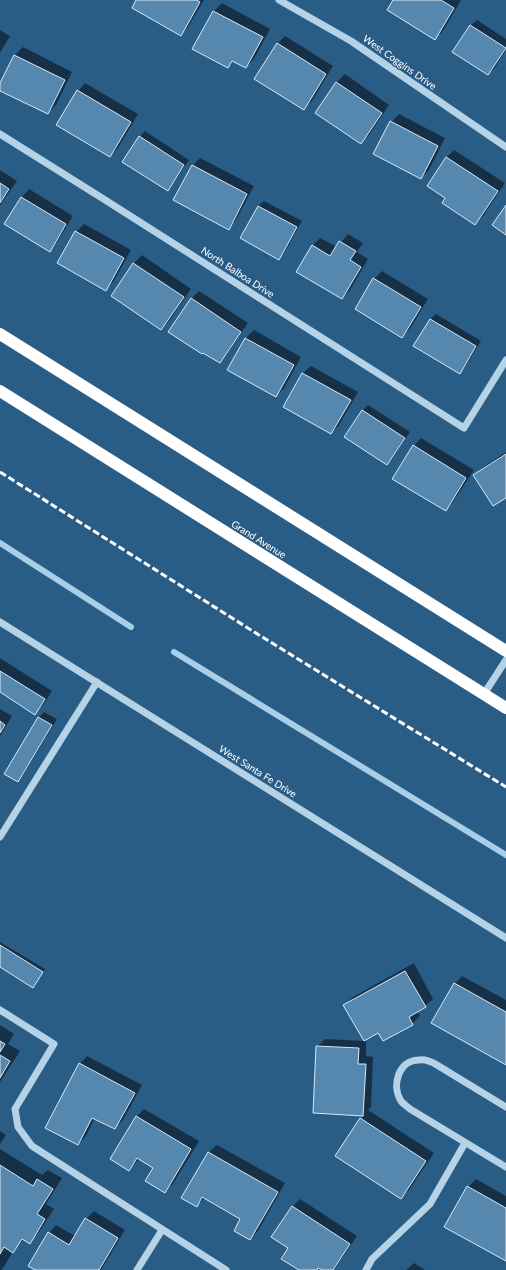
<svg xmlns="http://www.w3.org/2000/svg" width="506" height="1270" font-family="Lato,sans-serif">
	<rect width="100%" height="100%" fill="#2a5d86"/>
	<path fill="#0007" d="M138,0H204L188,27L180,35Z
		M394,0H461L443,31L435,38Z
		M222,3L270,29L254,59L246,67L234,61L227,67L194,49L214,11Z
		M477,20L506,39V50L494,69L488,74L454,52L471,25Z
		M0,30L10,36L0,53Z
		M285,36L333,66L312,101L304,109L277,44Z
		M23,47L72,72L56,105L48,113L0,90V86L15,55Z
		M345,74L389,105L369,135L361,143L316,113L337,82Z
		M85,83L138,114L118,148L110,156L78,91Z
		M399,114L445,138L429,170L421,178L391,122Z
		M145,131L189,160L173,184L167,190L139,137Z
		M454,150L505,183L483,216L475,224L447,198V157Z
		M200,158L254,186L236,220L228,228L192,166Z
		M0,170L17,181L0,205Z
		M29,189L73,216L57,242L49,250L5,224L22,197Z
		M264,201L302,221L284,253L279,258L258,206Z
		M84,224L131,250L114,281L106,289L76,232Z
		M348,234L363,243L357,252L368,259L350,290L342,298L313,245L320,238L337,247Z
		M142,255L191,289L169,321L161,329L112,295L134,263Z
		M382,271L428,299L410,329L402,336L356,308L374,279Z
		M199,291L248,323L227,354L220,362L191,299Z
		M436,314L481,341L465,367L459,372L430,319Z
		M254,330L301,357L284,388L276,396L229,369L246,338Z
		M311,366L358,392L339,425L331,433L284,406L303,373Z
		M368,405L410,432L392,459L387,464L345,436L363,410Z
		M421,438L474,470L453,502L446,510L414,446Z
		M506,452V496L474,476L482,468Z
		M0,658L52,691L43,705L35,713L0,691Z
		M0,709L12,716L0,736Z
		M44,712L57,719L23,775L18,781L5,773L39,717Z
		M0,942L45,969L33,987L0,966Z
		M414,963L433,999L425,1006L417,1011L420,1016L412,1024L345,1005L353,997Z
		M462,976L506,1000V1064L455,984Z
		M0,1025L14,1034L8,1044L20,1051L0,1082Z
		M325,1039L366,1041V1056L373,1057L371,1107L368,1110L434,1153L409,1190L401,1198L361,1119L365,1115L314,1113L317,1047Z
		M87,1056L142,1085L123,1120L115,1128L95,1118L86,1136L78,1144L80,1064Z
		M144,1109L199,1141L173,1184L165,1192L154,1168L139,1159L129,1170L136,1117Z
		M0,1131L6,1135L0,1144Z
		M217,1145L285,1183L258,1231L250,1239L241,1219L205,1198L196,1206L209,1152Z
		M0,1149L42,1175L48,1170L62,1178L46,1204L54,1209L39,1232L29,1242L24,1239L12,1253L2,1270H0Z
		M476,1179L506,1196V1260L468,1187Z
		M300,1199L357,1236L334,1270H324L320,1268L319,1270H301L290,1247L292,1207Z
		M94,1211L125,1230L101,1270H37L49,1233L56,1225L75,1236L86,1219Z
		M414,1263L425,1270H406Z"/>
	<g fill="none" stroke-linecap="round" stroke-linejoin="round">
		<path stroke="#aacee8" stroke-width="6" d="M0,543L131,627
			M174,652L506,855"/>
	</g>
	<path fill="#5688af" stroke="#d8e9f6" d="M136,0H197L200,2L181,36L132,8Z
		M393,0H441L454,8L435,40L387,10Z
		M213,11L263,37L246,68L232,61L228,68L192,49Z
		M470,25L506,48L488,75L452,52Z
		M277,43L326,74L304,110L254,79Z
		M14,55L65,80L48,114L0,91V83Z
		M336,82L382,113L361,144L315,113Z
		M77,90L131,122L110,157L56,125Z
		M390,121L438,146L421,179L373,154Z
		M139,136L184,165L168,191L122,162Z
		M446,157L498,191L475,225L442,203L445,198L427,186Z
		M192,165L247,194L229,230L173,200Z
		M0,183L9,189L0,203Z
		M21,197L66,224L50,252L4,224Z
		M506,205V235L492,225Z
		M258,206L297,227L279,260L240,238Z
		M75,231L124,258L106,291L57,263Z
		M339,241L356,251L350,260L361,267L342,299L296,272L312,245L330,256Z
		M133,263L184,297L161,330L111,296Z
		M373,278L421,307L402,338L355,309Z
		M191,298L241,332L220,363L203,353L202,354L168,332Z
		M430,319L476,346L460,374L413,346Z
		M245,338L294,365L276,397L227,370Z
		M302,373L351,400L331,434L283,407Z
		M362,410L405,438L387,465L344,437Z
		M413,445L466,478L446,511L392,479Z
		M506,454V498L493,506L473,475Z
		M0,671L45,699L35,715L0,692Z
		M38,717L52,725L18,782L4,774Z
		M0,721L5,725L0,733Z
		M0,945L43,972L33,988L0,967Z
		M405,971L426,1007L409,1017L413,1025L383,1041L378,1033L364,1041L343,1005Z
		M454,983L506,1012V1065L431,1023Z
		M0,1041L5,1044L0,1052Z
		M316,1046L359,1048L358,1064H366L363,1116L313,1113Z
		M0,1055L10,1061L0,1078Z
		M79,1063L135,1093L115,1129L92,1118L78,1145L45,1128Z
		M136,1116L191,1149L165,1193L145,1181L153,1168L137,1158L129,1171L110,1159Z
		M360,1118L426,1161L401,1199L335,1156Z
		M208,1152L278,1192L250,1240L234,1231L240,1219L202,1197L197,1207L181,1198Z
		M0,1165L33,1186L37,1179L53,1189L37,1214L45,1219L30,1244L22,1239L13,1253L4,1247L0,1254Z
		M467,1186L506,1208V1261L444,1227Z
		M292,1206L350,1244L333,1270H322L318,1268L317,1270H299L281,1259L288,1248L271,1237Z
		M85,1218L118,1238L99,1270H35L28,1266L48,1232L69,1245Z"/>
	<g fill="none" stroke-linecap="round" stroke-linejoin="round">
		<path stroke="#b5d2e7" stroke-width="7" d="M279,0L351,41L506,147
			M0,134L102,198L464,428L506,360
			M0,622L506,938
			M484,694L506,660
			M0,837L97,682
			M0,1010L54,1044L15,1109L18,1127L32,1146L226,1270
			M506,1107L437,1065C432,1062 426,1059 419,1060C399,1060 391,1085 401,1101C403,1104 407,1106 410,1109L506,1167
			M137,1270L162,1230
			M366,1270L372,1259L430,1204L465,1143"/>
		<path stroke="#fff" stroke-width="12" d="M0,334L506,651
			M0,391L506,708"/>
		<path stroke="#fff" stroke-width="3" stroke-dasharray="7 3" stroke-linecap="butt" d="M0,472L259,635L506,787"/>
	</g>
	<g text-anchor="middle" stroke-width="3" stroke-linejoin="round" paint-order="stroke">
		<g font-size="10" fill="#fff" stroke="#2a5d86">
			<text transform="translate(400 62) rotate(35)" y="4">West Coggins Drive</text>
			<text transform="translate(238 272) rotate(33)" y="4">North Balboa Drive</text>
			<text transform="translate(259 539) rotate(32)" y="4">Grand Avenue</text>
			<text transform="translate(258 771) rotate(32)" y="4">West Santa Fe Drive</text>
		</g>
	</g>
</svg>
